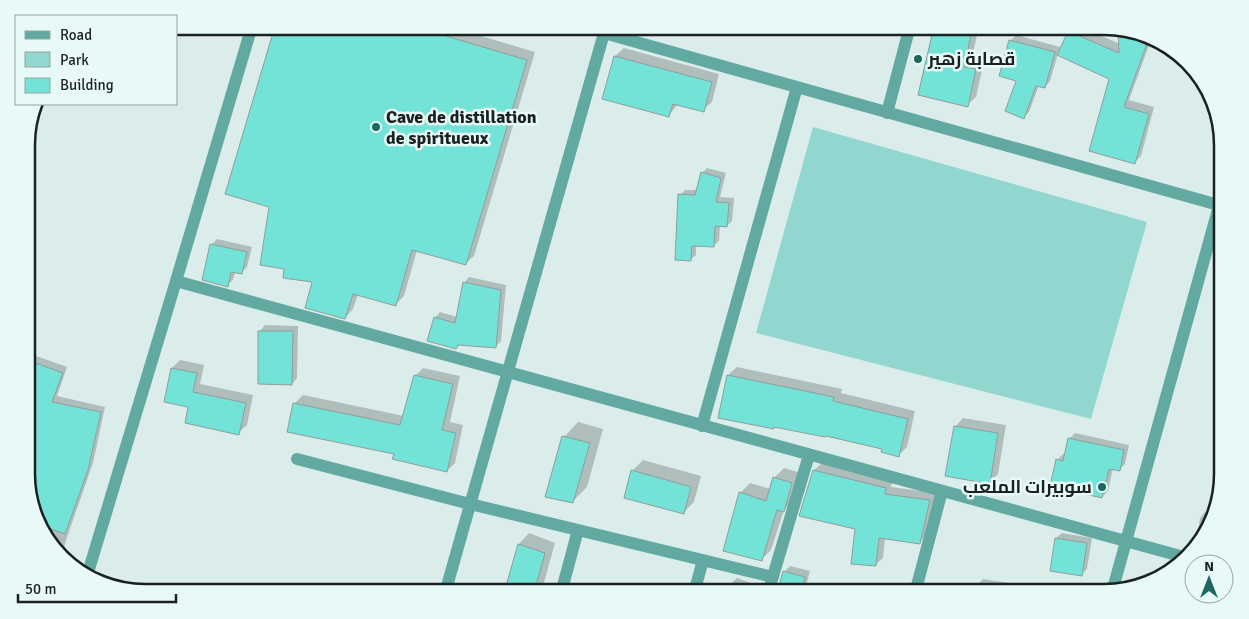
<svg xmlns="http://www.w3.org/2000/svg" width="1249" height="619" font-family="Signika,Cairo,sans-serif">
	<rect width="100%" height="100%" fill="#dbedea"/>
	<path fill="#91d7cf" d="M813,127L1147,222L1091,419L756,333Z"/>
	<path fill="#0003" d="M277,26H447L535,52L474,256L465,264L417,250L404,296L396,304L358,294L353,309L345,318L314,281L286,267L270,206Z
		M639,26H681L673,35Z
		M935,26H979L972,58L984,61L976,97L967,105Z
		M1075,26H1079L1120,44V30L1152,37L1129,100L1154,107L1141,156L1135,162L1111,78L1058,54L1050,81L1045,87L1039,85L1029,112L1024,117L1010,41L1016,35L1060,47L1058,53H1059L1069,31Z
		M624,48L719,74L712,102L703,110L678,104L669,115L615,56Z
		M707,168L726,173L720,197L734,198L732,221L727,226H720L719,241L713,246L696,245V255L690,260L680,195L685,190H697L702,173Z
		M217,239L252,247L247,267L241,273L235,272L233,280L227,285L211,245Z
		M469,277L506,285L501,341L495,347L461,344L456,348L435,318L440,312L457,317L464,283Z
		M265,325L298,326L297,378L292,384L260,331Z
		M28,353L67,367L57,396L105,407L93,463L66,540L62,556L51,546L27,490L35,379L27,376Z
		M180,360L204,365L200,384L253,395L247,425L238,433L190,407L172,368Z
		M737,367L842,389L841,393L915,411L907,447L899,455L883,448L826,435L776,426L774,428L728,375Z
		M423,368L460,376L450,422L463,425L455,463L447,471L395,453L294,404L303,395L404,416L415,376Z
		M963,418L1006,425L998,474L990,482L955,427Z
		M578,422L603,429L587,487L573,501L564,437Z
		M1075,433L1129,445L1125,464L1119,470L1113,468L1108,491L1102,497L1057,460L1063,454L1066,455L1069,439Z
		M643,460L701,476L694,502L683,513L632,471Z
		M822,463L893,480L891,487L936,493L927,535L919,542L885,538L883,558L875,565L856,528L801,515L814,470Z
		M784,468L801,473L793,500L784,510L771,550L761,560L740,493L750,483L771,489L774,478Z
		M1205,512L1214,514L1211,526L1200,539L1197,538L1200,518Z
		M529,533L555,543L541,593H505L519,544Z
		M1062,533L1092,538L1087,569L1082,574L1056,538Z
		M790,566L810,571L804,593H778L784,572Z
		M737,578L762,587L760,593H725L726,588Z
		M983,579L1023,585L1022,593H930L936,584L976,592L977,585Z"/>
	<path fill="#74e3d7" stroke="#8d9e9c" d="M275,26H412L527,60L466,265L412,250L396,306L353,294L345,319L305,308L312,282L283,278L284,269L260,265L269,207L225,194Z
		M934,26H973L964,67L976,69L968,107L918,95Z
		M1118,30L1145,36L1146,46L1124,107L1149,114L1135,164L1089,151L1109,79L1057,55L1068,31L1119,53Z
		M1009,40L1055,52L1045,88L1036,86L1024,119L1005,111L1016,81L999,76Z
		M614,56L712,82L704,112L673,104L669,117L602,99Z
		M701,172L721,178L716,202L729,203L727,227L715,226L714,247L692,246L691,261L675,260L678,194L695,195Z
		M210,244L247,252L242,274L231,272L228,287L202,280Z
		M463,282L501,290L496,348L458,345L456,349L427,341L434,317L455,323Z
		M258,331H293L292,385L258,384Z
		M27,360L63,373L52,402L101,412L88,470L65,534L42,526L27,490V398L34,379L27,377Z
		M171,368L197,373L193,392L246,403L239,435L185,423L188,407L164,402Z
		M414,375L453,384L442,430L456,433L447,472L392,459L394,454L287,432L293,403L400,425Z
		M727,375L834,397L833,401L908,419L899,457L881,452L882,449L826,436L825,437L774,427V429L718,418Z
		M954,426L998,433L990,484L945,476Z
		M562,436L590,443L573,503L545,497Z
		M1068,438L1124,450L1120,471L1109,469L1102,498L1050,486L1056,459L1063,461Z
		M631,470L691,487L684,514L624,498Z
		M813,470L886,488L885,494L930,500L920,544L879,538L876,566L851,564L855,529L799,516Z
		M773,477L792,483L784,512L777,510L762,561L723,551L739,492L766,501Z
		M1055,538L1087,543L1082,576L1050,571Z
		M518,544L545,553L534,593H504Z
		M783,571L805,577L801,593H777Z"/>
	<g fill="none" stroke-linecap="round" stroke-linejoin="round">
		<path stroke="#62aaa1" stroke-width="12" d="M252,26L176,281L1184,557
			M604,33L1222,206
			M887,113L910,26
			M702,426L797,87
			M297,459L470,504L773,577
			M87,576L176,281
			M1112,592L1222,195
			M445,593L606,26
			M561,593L578,530
			M694,593L703,560
			M768,593L809,455
			M915,593L942,491"/>
	</g>
	<g fill="#1c6760" stroke="#e8faf7" stroke-width="2">
		<circle cx="918" cy="59" r="5"/>
		<circle cx="376" cy="127" r="5"/>
		<circle cx="1102" cy="487" r="5"/>
	</g>
	<g text-anchor="middle" stroke-width="5" stroke-linejoin="round" paint-order="stroke">
		<g font-size="18" font-weight="bold" fill="#1a2120" stroke="#e8faf7" text-anchor="start">
			<text x="928" y="65">قصابة زهير</text>
			<text x="386" y="123">Cave de distillation<tspan x="386" dy="21">de spiritueux</tspan></text>
			<text x="1092" y="493" text-anchor="end">سوبيرات الملعب</text>
		</g>
	</g>
	<path d="M0 0H1249V619H0ZM145 35H1104A110 110 0 0 1 1214 145V474A110 110 0 0 1 1104 584H145A110 110 0 0 1 35 474V145A110 110 0 0 1 145 35Z" fill="#e8faf7" fill-rule="evenodd"/>
	<path fill="none" stroke="#1a2120" stroke-width="2.5" d="M145 35H1104A110 110 0 0 1 1214 145V474A110 110 0 0 1 1104 584H145A110 110 0 0 1 35 474V145A110 110 0 0 1 145 35Z"/>
	<rect x="15" y="15" width="162" height="90" fill="#e8faf7" stroke="#96a3a1"/>
	<rect x="25" y="31" width="25" height="8" fill="#62aaa1" stroke="#96a3a1"/>
	<text x="60" y="40" font-size="15" fill="#1a2120">Road</text>
	<rect x="25" y="52" width="25" height="15" fill="#91d7cf" stroke="#96a3a1"/>
	<text x="60" y="65" font-size="15" fill="#1a2120">Park</text>
	<rect x="25" y="78" width="25" height="15" fill="#74e3d7" stroke="#96a3a1"/>
	<text x="60" y="90" font-size="15" fill="#1a2120">Building</text>
	<g transform="translate(1209 579)"><circle r="24" fill="#e8faf7" stroke="#96a3a1"/>
	<path d="M0-4L9 19L0 12L-9 19Z" fill="#1c6760"/>
	<text y="-8" font-size="14" font-weight="bold" text-anchor="middle" fill="#1a2120">N</text>
	</g>
	<path d="M18 594v8h158v-8" fill="none" stroke="#1a2120" stroke-width="2.5"/>
	<text x="25" y="594" font-size="15" fill="#1a2120" stroke="#e8faf7" stroke-width="4" paint-order="stroke">50 m</text>
</svg>
